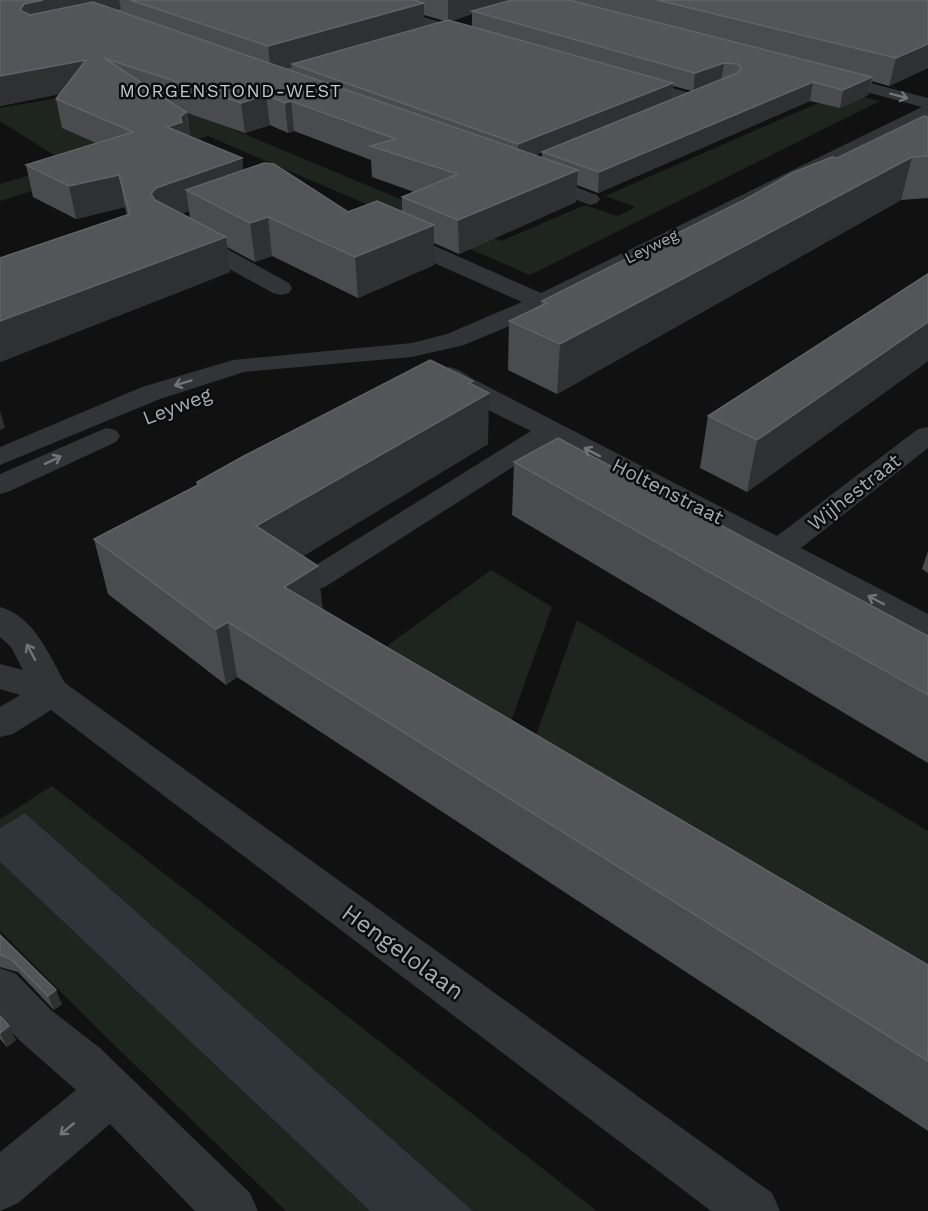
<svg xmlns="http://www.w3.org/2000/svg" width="928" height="1211" font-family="'Work Sans',sans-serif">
	<rect width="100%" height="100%" fill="#111112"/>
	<path fill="#1e241e" d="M541,11L880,101L530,275L208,136L0,201V184L68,164L0,121V108L116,88L230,128L501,241L585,205L618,216L635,207L605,196L825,100Z
		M491,570L552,607L505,738L533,744L577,620L928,831V1022L354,670Z
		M52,786L597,1211H473L25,813L0,828V819Z
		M0,862L370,1211H286L110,1041L0,931Z"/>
	<path fill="#2e363b" d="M25,813L473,1211H370L0,862V828Z"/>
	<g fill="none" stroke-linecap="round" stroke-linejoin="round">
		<path fill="#323437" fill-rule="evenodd" d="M344,0H366L481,34L483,37L481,40H471L346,3Z
			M828,72L928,98V117L512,325L464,345L412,357L244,372L160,399L0,465V447L142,387L233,360L412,343L447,334L522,302L387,242L384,237L387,232L395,231L403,232L541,293L922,107L822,80L820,77Z
			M629,76L701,96L703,100L701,104L695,105L623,84L621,81L623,78Z
			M535,172L597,195L600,199L597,203L590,205L528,182L525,178L528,174Z
			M190,232L198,233L289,283L292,288L289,293L281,295L273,293L182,243L179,238L182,233Z
			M450,367L459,370L473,379L777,536L918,429L928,427V448L801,548L928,614V639L916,636L552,442L325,587L314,590L303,587L298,580L303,573L531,431C508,419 451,395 437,375L441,370Z
			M106,428L116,430L120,436L116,442L10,491L0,494V474Z
			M0,607C34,616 49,655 65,683L772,1193L780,1211H711L51,710L13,734L0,737V707L20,695L0,689V664L23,670L11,647L0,637Z
			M0,968L16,974L51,1010L100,1048L250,1193L258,1211H195L110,1124L18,1203L0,1211V1152L76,1090L19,1040L0,1020Z"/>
	</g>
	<path fill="#4a4b4e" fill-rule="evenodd" d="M0,0H928V68L889,86L872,81L868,95L840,108L810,101L598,193L577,185L576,202L459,254L434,243V265L358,298L272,256L255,262L227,247L230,272L0,362V258L127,215L125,207L76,219L33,197L26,165L96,143L62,128L56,99L59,94L0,106ZM472,14V26L451,21ZM424,15L438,19L444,21L424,26ZM673,86L692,91L671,99ZM187,113L245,133L270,125L288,133L294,131L371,160L372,177L414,192L402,197V212H348L243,170L242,158L190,136ZM542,152V158L535,155ZM189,211L190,218L181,214Z
		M928,117V198L901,200L557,394L508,370L509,321L541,305L542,301L837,158Z
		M928,274V361L747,492L700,468L708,416Z
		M473,381V385L488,444L303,556L323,610L928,965V1131L237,677L226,685L108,594L94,539L197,485V482Z
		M514,462L928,636V763L512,515Z
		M928,551V573L922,569Z
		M0,935L62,1004L54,1010L18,972L0,967Z
		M0,1016L16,1040L7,1047L0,1039Z"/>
	<path fill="#2f3032" d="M43,0H119L121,9L29,30L20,10L24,4Z
		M448,0H517L472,11V14L448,22Z
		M424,3V28L292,64V67L271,74L268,46Z
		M928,44V68L889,86L896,58Z
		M86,60L91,88L0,106V76Z
		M724,63L721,81L693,92L695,73Z
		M872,77L868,95L840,108L843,90Z
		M813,82L810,101L598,193L599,172Z
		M673,83L671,100L517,163L518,144Z
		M266,95L270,125L245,133L241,103Z
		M291,101L294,131L288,133L285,103Z
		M186,112L191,142L167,127Z
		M912,157L901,200L557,394L560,344Z
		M242,158L246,190H186L189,211L161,221L151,194L156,188Z
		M578,170L576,202L459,254L458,220Z
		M119,175L125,207L76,219L69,186Z
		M268,217L272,256L255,262L250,223Z
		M434,225V265L358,298L355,257Z
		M226,237L230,272L0,362V321Z
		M928,322V361L747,492L757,440Z
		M473,381V402L489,393L488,444L264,580L256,526Z
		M0,411L5,428L0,430Z
		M318,566L324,621L284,587Z
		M228,622L237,677L226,685L216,629Z
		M56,990L62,1004L54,1010L48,996Z
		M9,1026L16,1040L7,1047L0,1033Z"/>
	<path fill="#535559" stroke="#606367" stroke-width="1.5" d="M0,0H43L24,4L20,10L30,15L93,2L578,170L458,220L402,197L458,174L370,146L396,139L291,101L285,103L266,95L241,103L104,58L186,112L180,117L182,122L167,127L242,158L156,188L151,194L155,200L226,237L0,321V258L130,214L119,175L69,186L26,165L133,132L56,99L86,60L0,76Z
		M130,0H414L424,3L268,46Z
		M512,0H569L872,77L843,90L813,82L599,172L542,152L737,73L741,69L738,64L724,63L695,73L472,11Z
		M657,0H928V44L896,58Z
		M448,20L673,83L518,144L292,64Z
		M924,116L928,117V156L912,157L560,344L509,321L547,303L542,301L744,200L792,173L832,157L837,158Z
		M264,163L274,164L348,212L377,201L434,225L355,257L268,217L250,223L186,190Z
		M928,274V322L757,440L708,416Z
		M430,360L473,381L469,383L489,393L256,526L318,566L284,587L928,965V1061L228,622L216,629L94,539L198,485L197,482L244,456Z
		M558,438L928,636V695L514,462Z
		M0,935L56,990L48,996L11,959L0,955Z
		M0,1016L9,1026L0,1033Z"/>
	<defs><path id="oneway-shaft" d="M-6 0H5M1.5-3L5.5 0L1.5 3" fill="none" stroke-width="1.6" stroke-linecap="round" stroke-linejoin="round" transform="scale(1.5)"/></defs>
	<g stroke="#71757a">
		<use href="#oneway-shaft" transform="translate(899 96) rotate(15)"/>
		<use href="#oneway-shaft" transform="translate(183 383) rotate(163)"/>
		<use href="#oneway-shaft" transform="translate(592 452) rotate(-153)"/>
		<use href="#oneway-shaft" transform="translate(53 460) rotate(-25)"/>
		<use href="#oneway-shaft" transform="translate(876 600) rotate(-152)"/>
		<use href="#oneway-shaft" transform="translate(31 652) rotate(-118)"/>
		<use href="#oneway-shaft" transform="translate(67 1129) rotate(140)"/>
	</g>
	<g text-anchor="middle" stroke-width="5" stroke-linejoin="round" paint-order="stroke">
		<g font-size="16" fill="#a4aab1" stroke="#0c0c0d">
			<text transform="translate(651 246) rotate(-26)" y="6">Leyweg</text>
		</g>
		<g font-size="18" letter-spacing="1.5" fill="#c4c8ce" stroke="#0c0c0d">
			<text x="231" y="97">MORGENSTOND-WEST</text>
		</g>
		<g font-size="20" fill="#a4aab1" stroke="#0c0c0d">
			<text transform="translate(177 406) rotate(-21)" y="7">Leyweg</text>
			<text transform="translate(668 491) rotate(27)" y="7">Holtenstraat</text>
			<text transform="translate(854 492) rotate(-38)" y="7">Wijhestraat</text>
		</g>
		<g font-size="24" fill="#a4aab1" stroke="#0c0c0d">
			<text transform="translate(403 952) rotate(36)" y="8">Hengelolaan</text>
		</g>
	</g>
</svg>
